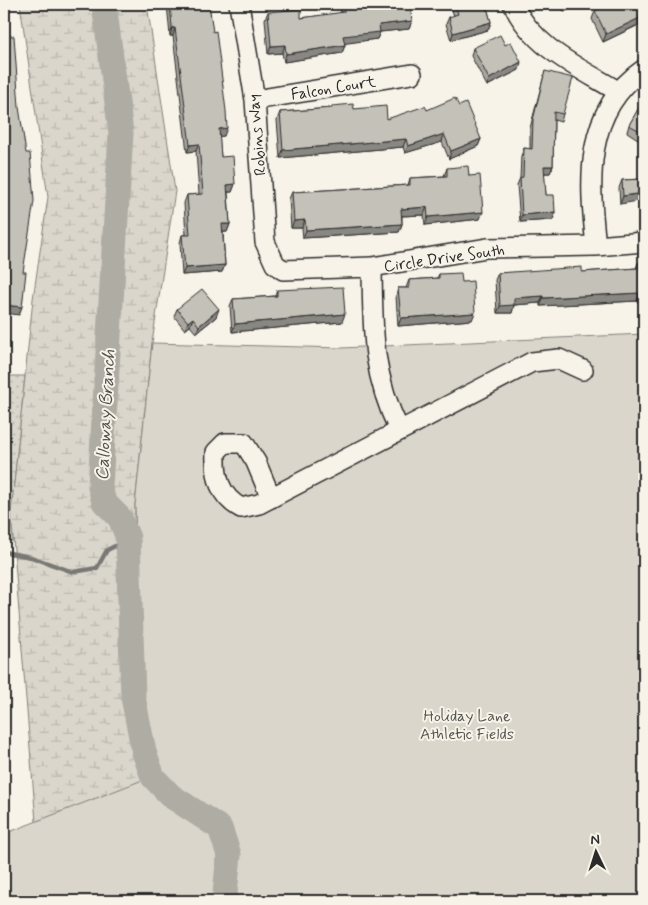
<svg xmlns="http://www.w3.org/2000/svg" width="648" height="905" font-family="Mynerve,sans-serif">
	<defs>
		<pattern id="grass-dots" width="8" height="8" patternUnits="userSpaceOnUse" patternTransform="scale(1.25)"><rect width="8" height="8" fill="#dad6cc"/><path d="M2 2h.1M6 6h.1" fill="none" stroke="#bbb8af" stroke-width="1.8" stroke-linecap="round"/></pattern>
		<pattern id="wetland-marsh" width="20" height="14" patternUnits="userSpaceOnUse" patternTransform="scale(1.25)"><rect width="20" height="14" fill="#dad6cc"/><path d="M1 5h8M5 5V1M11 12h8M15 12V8" fill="none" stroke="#bbb8af"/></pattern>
	</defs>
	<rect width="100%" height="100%" fill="#f7f3e8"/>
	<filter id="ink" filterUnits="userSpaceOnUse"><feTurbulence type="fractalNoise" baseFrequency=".02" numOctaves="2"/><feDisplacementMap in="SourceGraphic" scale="10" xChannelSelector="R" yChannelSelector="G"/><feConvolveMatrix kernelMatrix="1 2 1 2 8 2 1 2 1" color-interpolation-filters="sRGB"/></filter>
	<g filter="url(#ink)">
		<path fill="url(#grass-dots)" stroke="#82807c" d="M4,376H25L11,513L13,541L4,540Z"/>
		<path fill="url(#wetland-marsh)" stroke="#82807c" d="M20,4H147L175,191L152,343L135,505L139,693L158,775L36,822L11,513L33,299L48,197Z"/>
		<path fill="#dad6cc" stroke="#82807c" d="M644,334V901H4V834L158,774L139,693L135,505L152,343L341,348Z"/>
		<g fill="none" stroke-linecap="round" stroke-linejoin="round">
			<path stroke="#7a7874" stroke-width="4.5" d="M4,552L31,557L73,572L97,568L107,550L115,546L128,552"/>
			<path stroke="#afaca4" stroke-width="25" d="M104,4L121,133L100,487L104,502L120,518L128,538L133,697L144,752L153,777L171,796L220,828L229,855L225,893L227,901"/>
			<defs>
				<path id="minor" d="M239,4L255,100L265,242L275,264L283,270L372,267L487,248L596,246L644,242
					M513,4C533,48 580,68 619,92
					M255,100L412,74
					M596,246C589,182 583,111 644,69
					M372,267C373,330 371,371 399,430
					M271,498L256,462L244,443H225L216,452C215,476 219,496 241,508L259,504L532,362L559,359L583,370"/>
			</defs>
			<use href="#minor" stroke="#2b2b2b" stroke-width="22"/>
			<use href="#minor" stroke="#f7f3e8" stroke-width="19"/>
		</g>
		<path fill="#a9a69f" stroke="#2b2b2b" d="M167,4H209L224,136H219L221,157L235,184L232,192H228L230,224L227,232H223L225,265L222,272L182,275L180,243L182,235H186L184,203L187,195L199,194L196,151L187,152L173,36H170Z
			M341,4H410L412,21L409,29L380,32L377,39L344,43L345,45L342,53L284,62L282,53L268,54L265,19L268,12L301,18L341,13L340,6Z
			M450,4H486L491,22L488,30L451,40L446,24L449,17L454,16Z
			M559,4H579L564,12Z
			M595,11L641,24L603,42L592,19Z
			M473,48L519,70L487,86L471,56Z
			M545,71L563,114L561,122L554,120L553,166L550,173H544L546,195L555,212L553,220L520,222L517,185L520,178L521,156L524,148L530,149V128L543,79Z
			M644,99V143L627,132L629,125Z
			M332,106L354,109L387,119L427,110L459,106L481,139L478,146L449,159L442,142L405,153L403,147L280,158L277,120L280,112L331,108Z
			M447,168L469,176L480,219L425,225L424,215L402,216V224L399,232L303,238L302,228H291L289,199L292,192L408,185L410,178L444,176Z
			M644,179L620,204L619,188L622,180Z
			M638,263H644V302H637V301L540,306V303L514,305L512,313H497L495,280L498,273L582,272L636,268Z
			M439,274L462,282L472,320L398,326L396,296L398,288H406L409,280L437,278Z
			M277,290L342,322L232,332L230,306L233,299L275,296Z
			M177,309L216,317L196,333L190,326L185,330L174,316Z"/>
		<path fill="#898782" stroke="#2b2b2b" d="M568,4H579L564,12L567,5Z
			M644,16V22L603,42L606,34Z
			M412,21L409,29L380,32L377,39L341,44L343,36L379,25Z
			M491,22L488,30L451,40L453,33Z
			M172,28H175L173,36H170Z
			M285,45L282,53L268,54L271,46Z
			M345,45L342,53L284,62L286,54Z
			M521,62L519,70L487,86L489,79Z
			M227,128L224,136L216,137L219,129Z
			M444,134L442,142L405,153L408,146Z
			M406,139L403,147L280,158L283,150Z
			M481,139L478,146L449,159L451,151Z
			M199,144L196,151L187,152L190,145Z
			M544,166H553L550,173H541Z
			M235,184L232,192H224L227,185Z
			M644,193V200L620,204L623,196Z
			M427,207L424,215L398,216L401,209Z
			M483,212L480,219L425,225L428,217Z
			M555,212L553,220L520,222L522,215Z
			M305,220L302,228H291L294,221Z
			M222,224H230L227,232H219Z
			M402,224L399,232L303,238L306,230Z
			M225,265L222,272L182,275L185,268Z
			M640,293L637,301L540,306L543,298Z
			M640,295H644V302H637Z
			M543,296L540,303L514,305L512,313H497L500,306L514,298Z
			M4,305L22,307L19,315L4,313Z
			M219,309L216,317L196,333L199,326Z
			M475,313L472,320L398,326L401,318Z
			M345,314L342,322L232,332L235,324Z
			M193,318L190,326L185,330L188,322Z
			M9,341L6,349L4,351V346Z"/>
		<path fill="#c4c1b9" stroke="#2b2b2b" d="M4,4H5L8,36H14L19,107L26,153H30L34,201L23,272H26L22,307L4,305Z
			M170,4H209L213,32L216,31L226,111L227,128L219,129L221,157L233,156L235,184L227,185L230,224H222L225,265L185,268L182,235H190L187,195L203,194L199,144L190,145L175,28H172Z
			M343,4H410L412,21L379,25L380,32L343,36L345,45L286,54L285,45L271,46L268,12L301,9V18L344,12Z
			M455,4H486L491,22L453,33L449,17L458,14Z
			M611,4H644V16L606,34L595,11Z
			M500,35L505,45L511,42L521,62L489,79L473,48Z
			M545,71L573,78L563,114L554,112L553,166H544L546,195H554L555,212L522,215L520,178L523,177L524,148L532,149L533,120Z
			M455,98L459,106L466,103L481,139L451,151L444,134L408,146L406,139L283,150L280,112L332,108V106L353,104L354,109L386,106L387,119L425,106L427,110Z
			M644,99V133L629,125Z
			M468,166L469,176L480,175L483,212L428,217L427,207L401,209L402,224L306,230L305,220L294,221L292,192L410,185V178L447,176V168Z
			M644,179V193L623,196L622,180Z
			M638,263H644V295H640V293L543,298V296L514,298V305L500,306L498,273L582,267V272L638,268Z
			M461,273L462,282L473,281L475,313L401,318L398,288H409V280L439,278V274Z
			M343,287L345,314L235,324L233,299L277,296V290Z
			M202,289L219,309L199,326L193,318L188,322L177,309Z
			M4,335L9,341L4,346Z"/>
	</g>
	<g text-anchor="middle" stroke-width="4" stroke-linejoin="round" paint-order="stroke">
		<g font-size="16" fill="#2b2b2b" stroke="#f7f3e8">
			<text transform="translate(333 87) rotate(-9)" y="6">Falcon Court</text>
			<text transform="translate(256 135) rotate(-95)" y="6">Robins Way</text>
			<text transform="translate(444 257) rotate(-8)" y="6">Circle Drive South</text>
		</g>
		<g font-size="16" fill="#575653" stroke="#f7f3e8">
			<text x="467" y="721">Holiday Lane<tspan x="467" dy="18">Athletic Fields</tspan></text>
		</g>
		<g font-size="18" font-style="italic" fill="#53524f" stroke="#f7f3e8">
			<text transform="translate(105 415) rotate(-87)" y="6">Calloway Branch</text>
		</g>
	</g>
	<rect width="648" height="905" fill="none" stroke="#f7f3e8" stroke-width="20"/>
	<rect x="10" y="10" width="628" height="885" fill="none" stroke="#2b2b2b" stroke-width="2" filter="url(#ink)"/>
	<g transform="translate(596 852) rotate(356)" stroke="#f7f3e8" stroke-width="4" paint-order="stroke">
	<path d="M0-4L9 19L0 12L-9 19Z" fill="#2b2b2b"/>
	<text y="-8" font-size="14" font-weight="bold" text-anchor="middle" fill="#2b2b2b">N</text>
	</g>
</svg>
